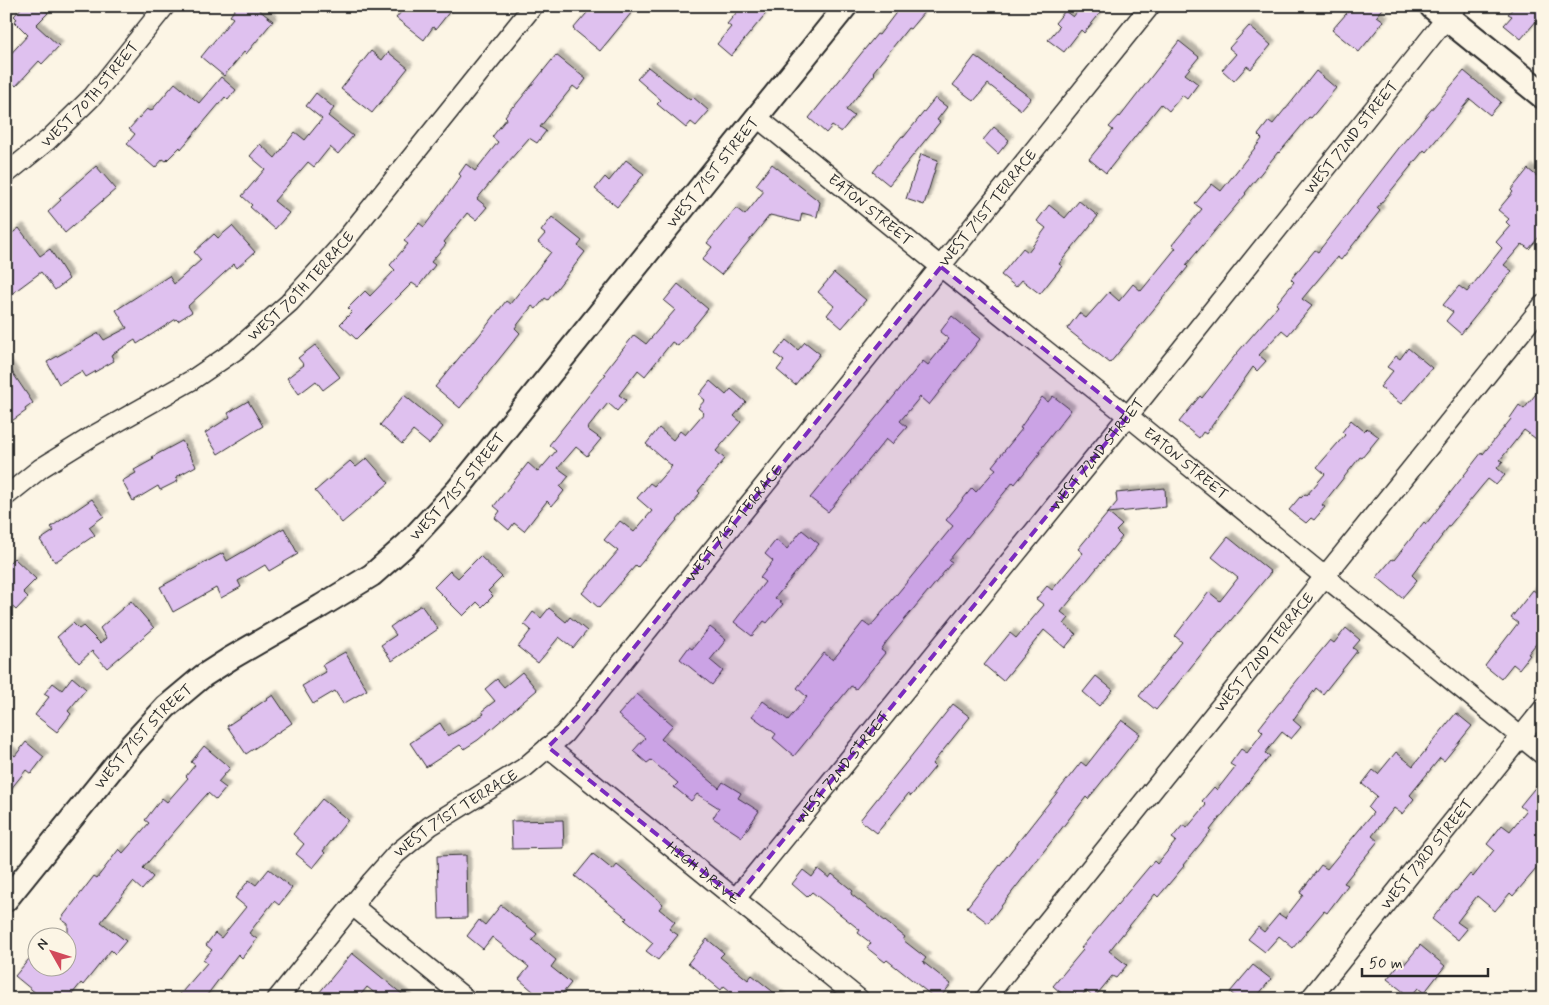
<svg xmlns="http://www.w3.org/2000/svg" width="1549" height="1005" font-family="Mynerve,sans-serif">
	<defs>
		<filter id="shadow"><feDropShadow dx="4.5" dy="-4.5" stdDeviation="1" flood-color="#0004"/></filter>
	</defs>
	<rect width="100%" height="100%" fill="#fcf5e5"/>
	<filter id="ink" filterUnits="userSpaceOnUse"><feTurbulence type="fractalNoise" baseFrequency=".02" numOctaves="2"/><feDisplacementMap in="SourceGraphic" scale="10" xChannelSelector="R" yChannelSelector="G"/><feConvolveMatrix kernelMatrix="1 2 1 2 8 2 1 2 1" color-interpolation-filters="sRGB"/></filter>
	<g filter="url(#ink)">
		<path fill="#dfc1ef" stroke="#2b2b2b" filter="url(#shadow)" d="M23,6H40L48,13L36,25L59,46L42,64L39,61L16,86L6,77V59L28,35L14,21L17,19L14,16Z
			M237,6H254L273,21L246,54L244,52L224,76L201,57L233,18L230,16Z
			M406,6H454L436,29L433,27L424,40L396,18Z
			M593,6H625L632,12L600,51L573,29Z
			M742,6H772L731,56L717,44L731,27L727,24Z
			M901,6H929L910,29L908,28L873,72L875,74L846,110L854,116L841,132L832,126L826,133L809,118L877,34L879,35Z
			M1082,6H1106L1084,33L1081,30L1064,52L1048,40L1059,27L1055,23L1065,11L1073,17Z
			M1353,6H1385L1377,16L1384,21L1359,52L1332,30Z
			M1515,6H1534L1543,13L1521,39L1504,25L1512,16L1508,14Z
			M1249,26L1271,45L1251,69L1247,66L1234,81L1222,70L1236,54L1229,48Z
			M1179,41L1199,57L1185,74L1198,84L1187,99L1182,95L1169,111L1161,104L1106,173L1089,159L1113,130L1109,127L1119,116L1120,117Z
			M371,51L382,60L388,52L408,68L372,113L341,89Z
			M556,55L586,79L578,90L573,86L540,127L546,131L537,143L529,138L490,183L477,199L487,207L476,220L467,213L444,242L446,244L431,262L435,265L418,287L412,283L356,339L340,324L352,312L348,308L365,291L370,296L395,270L390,265L408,244L404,241L419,223L424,227L461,176L459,174L466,164L475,171L498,142L492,137L507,118L505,116L513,106L514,107Z
			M975,56L1031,98L1021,110L988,84L974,101L953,85Z
			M648,67L690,100L693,97L709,111L696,126L691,122L686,128L657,104L661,100L637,79Z
			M1316,71L1336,88L1311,118L1309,117L1279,153L1278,152L1245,193L1246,194L1186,265L1188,267L1110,363L1067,329L1079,313L1086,318L1109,292L1119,301L1133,284L1141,291L1176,248L1172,245L1202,209L1195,204L1212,184L1221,191L1262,139L1258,135L1269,121L1273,124L1285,109H1286Z
			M1464,71L1501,102L1490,115L1470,99L1426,152L1424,150L1377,208L1380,211L1344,256L1341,260L1337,257L1302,299L1312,306L1288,335L1282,330L1259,355L1266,361L1257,371L1253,367L1206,434L1203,432L1199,438L1179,422L1200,396L1202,398L1237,353L1278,306L1276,304L1294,282L1291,279L1315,250L1318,252L1402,144Z
			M221,77L236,90L228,100L225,97L181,149L180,147L166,161L163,159L155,168L127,144L135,134L129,129L147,109L151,111L175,83L199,103Z
			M316,93L334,108L328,116L353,136L338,154L330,147L314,167L308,162L274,201L289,213L275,229L250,207L252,205L242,196L265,169L250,156L260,144L275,158L295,132L305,140L322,119L306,106Z
			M935,98L947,107L937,120L940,122L889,185L873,172L902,136L904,137Z
			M994,127L1009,140L998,154L983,140Z
			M921,154L938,160L924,205L906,199Z
			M626,160L644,174L617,207L595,189L605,177L609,181Z
			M772,164L820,202L817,217L802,213L800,222L770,215L721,275L702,260L712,247L707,243L736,208L745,215L764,191L756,185Z
			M96,166L116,189L65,233L48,212L61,200L59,198Z
			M1528,169L1538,177L1537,180L1543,185V232L1529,249L1522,244L1504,265L1512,271L1461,334L1446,321L1453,312L1443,305L1459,286L1467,292L1502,248L1496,242L1510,226L1506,222L1509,219L1498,210L1513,192L1511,190Z
			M1079,201L1098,216L1059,264L1062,266L1040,294L1022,280L1016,287L1001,275L1023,248L1028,252L1046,228L1037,221L1049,205L1065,218Z
			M552,217L582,241L578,246L585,252L548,300L545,298L536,309L532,306L515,328L520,333L460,408L435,387L473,341L474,342L506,301L510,304L551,252L538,242L545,234L541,231Z
			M232,226L255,252L237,268L234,264L188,306L192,312L178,321L176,319L137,344L135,340L111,355L114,361L86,377L82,371L59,384L47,362L99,333L104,340L127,328L116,310L169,276L174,284L201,260L194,252L214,234L218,238Z
			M19,228L40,256L50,249L69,279L55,290L41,272L6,298V238Z
			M834,273L866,300L842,328L827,315L834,306L818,292Z
			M678,284L708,309L678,346L672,342L645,376L638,370L619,395L626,400L617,411L608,403L587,429L601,439L587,456L576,447L558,468L569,476L560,487L564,491L552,506L547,501L524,531L514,523L509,530L495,518L500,511L494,506L528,463L538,472L556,451L549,445L606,374L604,373L634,335L646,344L675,310L664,301Z
			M952,316L980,339L929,405L920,397L900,421L907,427L892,444L886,439L851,482L852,483L828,512L810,498L923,361L928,365L949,339L940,332Z
			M786,340L798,350L805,342L820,354L795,385L777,370L784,361L775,354Z
			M315,345L340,377L323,390L316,381L299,394L287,378L304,365L298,358Z
			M1408,348L1432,368L1401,404L1380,387L1393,371L1387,367L1396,356L1400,359Z
			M6,363L33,403L25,409L26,411L6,425Z
			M710,381L726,395L731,389L746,402L734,416L741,422L716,451L725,459L698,491L700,493L671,527L638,567L636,565L599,608L582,593L618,551L604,540L620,521L634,532L652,511L637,498L650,483L654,486L672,466L646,444L659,428L673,440L680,431L685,435L704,413L698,408L705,400L699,395Z
			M1543,385V444L1524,430L1500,460L1503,461L1497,468L1505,475L1496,485L1488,479L1482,486L1441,536H1442L1412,575L1417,580L1402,598L1377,577L1392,559L1394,560L1424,522L1426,524L1482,452L1483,454L1511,419L1510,418L1519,405L1524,409Z
			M404,395L443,427L429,444L413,431L402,444L380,425Z
			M1053,396L1071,410L1039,451L1040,453L1015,484L1013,482L949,560L952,562L929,591H928L887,641L881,650L885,653L856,689L851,686L794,756L773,738L776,734L752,716L763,701L788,720L807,697L797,688L824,653L833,660L863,622L870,627L953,526L946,520L972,488L976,492L996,469L992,466L1022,429L1020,428L1042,397L1048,402Z
			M248,401L263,426L218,454L205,433L230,417L228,413Z
			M1351,420L1364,431L1367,428L1379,437L1362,458L1360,457L1322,505L1325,507L1314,520L1311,518L1306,523L1289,510L1300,497L1301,498L1305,494L1307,495L1325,474L1317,467L1345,435L1342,432Z
			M182,441L196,466L176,477L178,481L160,490L158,486L133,501L122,481L136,473L134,470L154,459L152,457Z
			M367,458L389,483L342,523L315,491L350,461L356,467Z
			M1165,488L1166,507L1108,513L1117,502L1116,493Z
			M92,499L104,516L89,527L95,535L55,562L40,540L54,531L51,527Z
			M1108,513L1122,525L1116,531L1122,537L1061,612L1069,618L1064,624L1076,634L1065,648L1044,630L1003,681L984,665L1010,633L1016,638L1044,605L1036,599L1047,586L1052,590L1083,553L1078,549Z
			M284,528L298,554L269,571L265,565L238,581L241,587L221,598L216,588L173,612L160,587L223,553L227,561Z
			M802,530L819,544L775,598L783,604L767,623L764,621L752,636L734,622L765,582L760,578L773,561L765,554L776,540L787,549Z
			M1228,537L1271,572L1221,632L1220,631L1156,710L1139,696L1182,642L1175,636L1209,592L1220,601L1238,578L1212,557Z
			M480,556L502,577L488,591L493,596L482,607L477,602L463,616L434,587L450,571L458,578Z
			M14,558L36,579L23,592L28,597L16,610L6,601V566Z
			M1533,590L1543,597V635L1528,654L1530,655L1519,669L1513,664L1501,679L1485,666L1518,623L1511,618Z
			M131,601L154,628L107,668L92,651L79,663L57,637L73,623L79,629L83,626L100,643L106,638L100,628Z
			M421,605L438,629L392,661L381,645L396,635L390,627Z
			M549,608L566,622L570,617L587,631L573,648L559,637L538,663L518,647L531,630L524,624L533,612L541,618Z
			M710,627L726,640L710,660L723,671L712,685L680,659L689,647L692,649Z
			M1346,628L1360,640L1353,648L1357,651L1354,655L1323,694L1316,688L1293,720L1301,727L1291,739L1282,732L1265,753L1270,756L1210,830L1211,831L1183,865L1184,866L1158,897L1155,894L1109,951L1127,965L1116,978L1112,976L1094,998L1086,991L1079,999H1068L1053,986L1083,950L1081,948L1154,861L1157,864L1176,841L1172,838L1183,825L1187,828L1206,805L1202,801L1214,787L1217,790L1235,767L1230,764L1241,749L1247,753L1263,732L1259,728L1315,658L1330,640L1334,643Z
			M345,652L367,690L343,704L335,691L313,704L302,686L326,672L322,665Z
			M522,672L537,690L478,740L464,749L460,745L426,767L410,743L440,723L448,736L484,714L482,711L495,701L485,689L497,679L504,687Z
			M1096,676L1113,690L1099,706L1083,692Z
			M72,677L86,689L68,711L71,714L57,732L35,715L49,697L44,694L53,683L62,690Z
			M637,694L673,725L661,739L719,788L723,782L741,793L738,798L759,811L742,837L713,818L719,808L697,794L691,801L674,787L678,783L651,760L647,763L633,751L645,738L618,715Z
			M273,695L292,723L246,754L227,726Z
			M953,704L970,717L932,764L935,767L911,796L908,794L877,833L860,820Z
			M1456,713L1472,726L1444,761L1440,758L1410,795L1414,799L1402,814L1394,808L1372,836L1378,841L1344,883L1348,885L1327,913L1324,911L1293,948L1279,936L1265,952L1248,939L1258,927L1264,932L1279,914L1285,918L1303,895L1300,893L1321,865L1327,869L1373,813L1368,808L1377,796L1362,784L1373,770L1378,774L1396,752L1413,766Z
			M1122,720L1140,734L1088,799L1086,797L988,923L967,907L1081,762L1086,766Z
			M26,742L44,757L31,774L26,770L6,795V749L15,756Z
			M204,746L230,768L218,782L226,788L216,800L208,793L199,803L143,868L153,877L142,890L133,882L101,922L126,941L115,954L111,950L83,985L81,983L68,999H43L15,976L29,959L38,965V968H68V924L61,919L94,876L97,878L119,849L123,853L149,823L145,820L162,798L167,802L188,778L186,776L195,765L191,762Z
			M1543,778V861L1513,896L1510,893L1495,911L1477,896L1457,922L1467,929L1458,940L1432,919L1455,890L1456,891L1470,874L1473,877L1494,850L1487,844L1502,825L1510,831L1526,811L1520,806Z
			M322,799L348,820L323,851L325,853L313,868L296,854L304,844L293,834Z
			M563,820L564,848L512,849L511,821Z
			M593,854L613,870L617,865L637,881L663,904L659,909L675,922L669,929L678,935L658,960L646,951L653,943L625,920L627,918L575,876Z
			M466,855L467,918L439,919L437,856Z
			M269,869L292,888L279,905L274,901L249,933L257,939L242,958L238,954L204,999H176L207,963L203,960L212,950L206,945L215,933L221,938L246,907L235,898L249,880L256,885Z
			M818,869L829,878L832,874L853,891L851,894L905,937L903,940L926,958L923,962L951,984L939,999H936L887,960L885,962L867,948L871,943L858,933L860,930L812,892L807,897L792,884L803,870L812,877Z
			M501,905L537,934L532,940L556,960L551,967L571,983L558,999H542L519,979L529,967L492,937L483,949L467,936L479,920L485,925Z
			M707,939L724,953L720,957L748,980L752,975L782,999H740L724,986L721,990L688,963Z
			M1420,945L1445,966L1424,993L1418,988L1410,997L1387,979L1400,963L1403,966Z
			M352,953L408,999H382L367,987L357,999H314Z
			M1253,965L1271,979L1255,999H1238L1230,992Z"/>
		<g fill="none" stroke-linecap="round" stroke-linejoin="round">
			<defs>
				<g id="minor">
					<path id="s1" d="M758,118L941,267L1128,416L1543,755"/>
					<path id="s2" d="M6,174L48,140L93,96L165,6"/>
					<path id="s3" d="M6,496L41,468L91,437L192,380L236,350L289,303L338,249L533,6"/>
					<path id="s4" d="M548,747L859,999"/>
					<path id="s5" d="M736,898L1128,416L1456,6"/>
					<path d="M353,906L466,999"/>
					<path id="s6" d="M277,999L372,881L396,854L430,826L524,768L564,734L578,717L1150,6"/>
					<path id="s7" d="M985,999L1543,305"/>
					<path id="s8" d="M1310,999L1543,709"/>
				</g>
				<g id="tertiary">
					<path id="s9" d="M6,900L132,744L166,707L203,676L231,658L321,606L372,575L407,544L458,489L846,6"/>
				</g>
				<path id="secondary" d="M1433,6L1543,95"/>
			</defs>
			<use href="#minor" stroke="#2b2b2b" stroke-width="22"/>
			<use href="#tertiary" stroke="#2b2b2b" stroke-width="26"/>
			<use href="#secondary" stroke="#2b2b2b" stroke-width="30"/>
			<use href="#minor" stroke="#fcf5e5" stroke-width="19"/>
			<use href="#tertiary" stroke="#fcf5e5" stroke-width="22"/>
			<use href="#secondary" stroke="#fcf5e5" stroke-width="26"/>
		</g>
	</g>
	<path fill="#7b2cbf" fill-opacity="0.2" stroke="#7b2cbf" stroke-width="4" stroke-dasharray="10 6" stroke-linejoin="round" d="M941,267L1128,416L736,898L548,747L578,717Z"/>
	<g text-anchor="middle" stroke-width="5" stroke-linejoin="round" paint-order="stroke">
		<g font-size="15" fill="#2b2b2b" stroke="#fcf5e5">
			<text dy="5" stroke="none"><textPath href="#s2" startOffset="116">WEST 70TH STREET</textPath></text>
			<text dy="5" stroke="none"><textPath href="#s5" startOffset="978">WEST 72ND STREET</textPath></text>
			<text dy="5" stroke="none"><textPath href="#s9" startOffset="1024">WEST 71ST STREET</textPath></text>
			<text dy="5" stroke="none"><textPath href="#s6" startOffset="1070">WEST 71ST TERRACE</textPath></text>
			<text dy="5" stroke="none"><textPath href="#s1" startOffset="145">EATON STREET</textPath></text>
			<text dy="5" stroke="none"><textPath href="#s3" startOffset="364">WEST 70TH TERRACE</textPath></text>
			<text dy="5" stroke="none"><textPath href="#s5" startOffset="572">WEST 72ND STREET</textPath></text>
			<text dy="5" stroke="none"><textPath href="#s1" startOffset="550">EATON STREET</textPath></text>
			<text dy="5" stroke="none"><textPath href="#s9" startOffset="619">WEST 71ST STREET</textPath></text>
			<text dy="5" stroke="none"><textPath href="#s6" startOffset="665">WEST 71ST TERRACE</textPath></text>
			<text dy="5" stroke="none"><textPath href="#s7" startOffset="445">WEST 72ND TERRACE</textPath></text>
			<text dy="5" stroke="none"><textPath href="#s9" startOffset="214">WEST 71ST STREET</textPath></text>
			<text dy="5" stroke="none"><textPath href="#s5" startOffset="168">WEST 72ND STREET</textPath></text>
			<text dy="5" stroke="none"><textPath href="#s6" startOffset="260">WEST 71ST TERRACE</textPath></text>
			<text dy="5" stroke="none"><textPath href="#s8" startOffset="186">WEST 73RD STREET</textPath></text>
			<text dy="5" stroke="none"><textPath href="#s4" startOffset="200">HIGH DRIVE</textPath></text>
		</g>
	</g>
	<rect width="1549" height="1005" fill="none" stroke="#fcf5e5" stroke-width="25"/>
	<rect x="12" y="12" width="1524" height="980" fill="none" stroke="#2b2b2b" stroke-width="2" filter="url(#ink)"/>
	<g transform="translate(52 952) rotate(309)"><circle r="24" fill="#fcf5e5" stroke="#a8a49b"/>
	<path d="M0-4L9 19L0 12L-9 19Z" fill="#d1495b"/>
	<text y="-8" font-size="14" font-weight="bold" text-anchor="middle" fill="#2b2b2b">N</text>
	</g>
	<path d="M1362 968v8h126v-8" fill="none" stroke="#2b2b2b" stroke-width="2.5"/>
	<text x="1369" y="968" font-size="15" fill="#2b2b2b" stroke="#fcf5e5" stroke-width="4" paint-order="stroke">50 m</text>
</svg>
